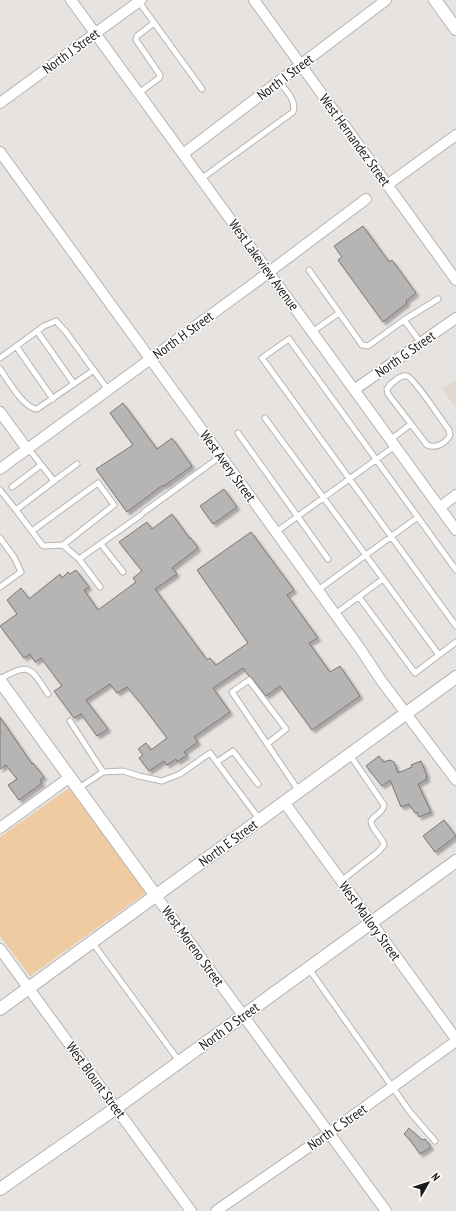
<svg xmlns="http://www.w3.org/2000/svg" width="456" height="1211" font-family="'PT Sans Narrow',sans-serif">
	<defs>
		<filter id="shadow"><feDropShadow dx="3" dy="3" stdDeviation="1" flood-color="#0004"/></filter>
	</defs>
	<rect width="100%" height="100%" fill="#e6e3e1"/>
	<path fill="#e1d9d0" d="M456,380V408L442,389Z"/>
	<path fill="#efcba2" d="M69,788L146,893L30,976L0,936V837Z"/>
	<path fill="#b7b5b3" stroke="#7a7775" filter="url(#shadow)" d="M363,226L389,262L392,260L416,293L406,301L407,303L383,322L338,260L342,257L334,246Z
		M123,403L157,449L172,438L192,466L164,486L163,485L127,512L96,469L133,445L110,413Z
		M224,489L237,507L213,524L200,506Z
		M172,514L190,539L191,538L198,548L172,568L177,574L155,589L207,660L210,658L216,665L248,643L197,570L251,532L294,590L287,595L318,638L309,643L330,672L340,666L360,696L312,730L280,686L266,696L252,678L249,676L243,668L213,688L230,712L194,737L198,742L184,752L187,755L177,762L176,759L167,765L164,761L149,771L139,758L143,755L138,749L146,743L151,750L167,738L142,705L127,687L117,693L110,684L86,700L108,729L97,736L81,714L74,718L54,691L62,686L41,658L35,662L30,654L24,658L0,626L17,614L7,600L21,588L29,599L60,574L62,578L68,572L70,574L76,570L89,587L84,590L98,610L136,582L133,578L142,571L119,542L147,522L152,529Z
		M0,717L32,764L33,763L44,777L40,780L42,783L19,800L8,785L17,779L6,765L0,769Z
		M379,756L383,762L390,760L394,762L398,773L412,767L411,765L421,761L427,776L426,777L427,779L418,784L431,812L419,817L417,812L415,813L409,804L401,807L390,780L382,786L366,766Z
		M444,820L456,836L435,852L423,836Z
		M409,1128L422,1140L425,1139L431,1147L420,1154L410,1140L404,1134Z"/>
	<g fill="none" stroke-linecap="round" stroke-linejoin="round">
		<defs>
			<path id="service" d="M139,2L202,89
				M139,93L159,78L160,75L136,40L137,36L154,23
				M201,179L293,112C297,101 286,90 279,82
				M309,270L362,345L368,346L404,320L421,343
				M404,320L438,299
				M37,331L74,384
				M312,332L339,313
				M16,346L53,399
				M0,358L44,326L56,321L66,332L108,390
				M0,369C8,380 23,408 37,409L94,370
				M265,418L439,655
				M238,433L328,559
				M390,440L411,424L427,445C436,449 446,443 450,435L449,430C442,421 415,379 407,376C401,374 390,384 387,389L388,394L411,424
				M54,481L77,464
				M12,487L41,465
				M0,490L16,510L54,481L32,453L27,449
				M16,510L43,546L63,545L79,559
				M144,512L221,456
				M32,531L98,483L114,505L63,545
				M276,532L395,446
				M0,538L14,557L21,572L0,587
				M101,544L123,572
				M456,570L289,339L262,358L456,626
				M100,587L79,559L141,515
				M318,590L418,517
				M359,597L415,673L456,642
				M335,614L383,579
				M0,679C30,662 30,667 48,694
				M70,721L103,772
				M267,744L286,729L249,680L232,692L299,791
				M217,762L233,751L258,784
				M79,788L103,772L123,771L139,776L162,781L180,774L210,753L260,820
				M341,881L378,852L384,845C382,836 372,831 371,821C374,815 383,813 384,805L350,755
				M92,942L179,1061
				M309,969L410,1112L435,1141"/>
			<path id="minor" d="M71,0L456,530
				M254,0L456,280
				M0,103L141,0
				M0,152L239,481L361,650L380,679L456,780
				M183,154L386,0
				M387,185L456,135
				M354,390L456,318
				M0,412L27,449
				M0,469L249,287L366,199
				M440,507L456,495
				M284,802L456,1039
				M0,828L70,777
				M156,896L386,1211
				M0,949L191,1211
				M216,1211L329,1133L456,1041"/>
			<path id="tertiary" d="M435,0L456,29
				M0,681L156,896
				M0,1009L456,677
				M0,1189L116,1108L456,861"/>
		</defs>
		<use href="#service" stroke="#b7b4b2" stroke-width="7"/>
		<use href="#minor" stroke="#b7b4b2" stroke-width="12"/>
		<use href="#tertiary" stroke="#b7b4b2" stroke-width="14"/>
		<use href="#service" stroke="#fff" stroke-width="5"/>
		<use href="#minor" stroke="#fff" stroke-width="10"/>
		<use href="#tertiary" stroke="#fff" stroke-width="12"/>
	</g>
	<g text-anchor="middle" stroke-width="3" stroke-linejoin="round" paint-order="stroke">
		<g font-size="14" fill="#1c1b1a" stroke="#fff">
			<text transform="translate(71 51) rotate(-36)" y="5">North J Street</text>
			<text transform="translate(285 77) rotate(-37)" y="5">North I Street</text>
			<text transform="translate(355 140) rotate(54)" y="5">West Hernandez Street</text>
			<text transform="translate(264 265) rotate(54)" y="5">West Lakeview Avenue</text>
			<text transform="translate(183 335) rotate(-36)" y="5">North H Street</text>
			<text transform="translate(405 354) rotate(-35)" y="5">North G Street</text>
			<text transform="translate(228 466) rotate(54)" y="5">West Avery Street</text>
			<text transform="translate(228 843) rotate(-36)" y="5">North E Street</text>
			<text transform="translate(370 921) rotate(54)" y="5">West Mallory Street</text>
			<text transform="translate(193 946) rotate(54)" y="5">West Moreno Street</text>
			<text transform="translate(229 1026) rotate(-36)" y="5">North D Street</text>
			<text transform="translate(96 1080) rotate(54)" y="5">West Blount Street</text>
			<text transform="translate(337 1127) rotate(-35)" y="5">North C Street</text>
		</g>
	</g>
	<g transform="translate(428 1183) rotate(51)" stroke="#ffffff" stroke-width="3" paint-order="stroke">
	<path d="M0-3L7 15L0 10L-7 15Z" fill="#1c1b1a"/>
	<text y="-6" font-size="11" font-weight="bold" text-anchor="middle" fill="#1c1b1a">N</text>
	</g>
</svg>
